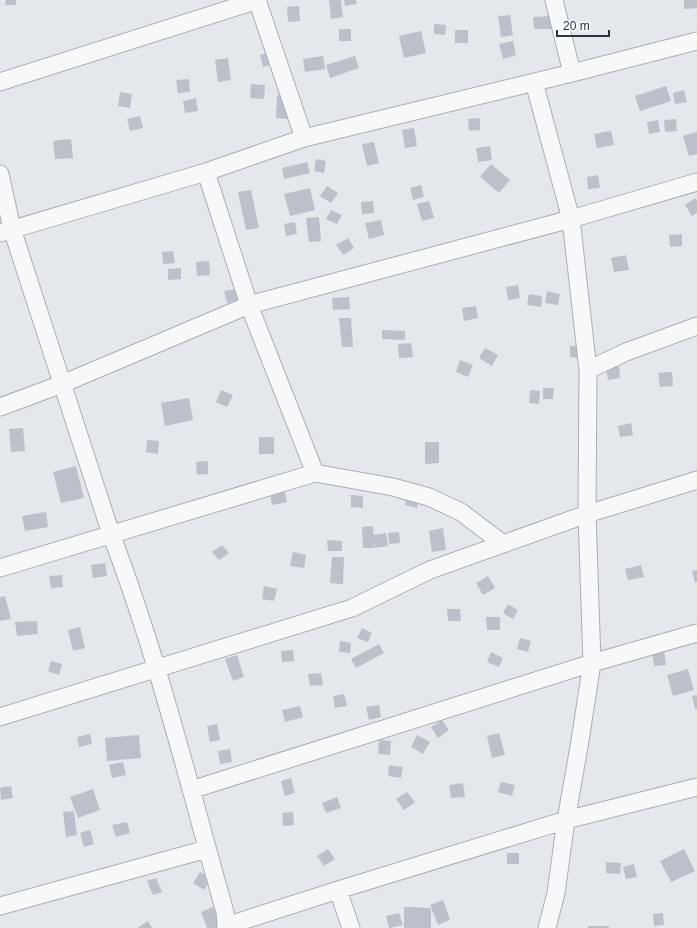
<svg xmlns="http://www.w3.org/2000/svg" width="697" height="928" font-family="Helvetica,sans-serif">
	<rect width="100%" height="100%" fill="#e4e7ec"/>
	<path fill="#bbc0ca" d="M6,0H16V5H5Z
		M329,0H341L343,17L331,19Z
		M344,0H356L357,4L345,6Z
		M684,0H697V8L684,9Z
		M299,6L300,21L288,22L287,7Z
		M510,15L513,35L501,37L498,16Z
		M552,16V29H534L533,17Z
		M434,24L446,25L445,35L434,34Z
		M339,29H351V41H339Z
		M455,30H468V43H455Z
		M421,31L426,53L404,58L399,36Z
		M513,41L516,55L503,59L499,44Z
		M274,51L277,63L263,67L260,55Z
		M323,56L325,69L305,72L303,59Z
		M355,56L359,68L330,78L326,65Z
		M228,58L231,80L218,82L215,60Z
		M189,79L190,92L178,93L176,80Z
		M251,84L265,85L264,99L250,98Z
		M666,86L671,101L640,111L635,96Z
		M684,90L687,102L675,104L673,93Z
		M120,92L132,94L130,108L118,106Z
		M277,95L290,96L289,119L276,118Z
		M196,98L198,111L185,113L183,101Z
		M140,116L143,128L130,131L127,119Z
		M480,118V130L469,131L468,119Z
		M676,119L677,131L665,132L664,120Z
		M658,120L660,132L649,134L647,122Z
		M414,128L417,146L405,148L402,130Z
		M611,131L614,145L597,148L594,134Z
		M697,132V154L689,156L683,136Z
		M71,139L73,158L55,159L53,141Z
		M374,142L379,163L367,166L362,144Z
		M490,146L492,160L478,162L476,148Z
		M316,159L326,161L324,173L314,171Z
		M307,162L310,173L284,179L282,168Z
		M491,164L510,180L499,193L480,177Z
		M598,175L600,188L588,189L587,177Z
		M421,185L424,197L413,200L410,188Z
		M327,186L338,193L331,203L320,196Z
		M310,188L315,210L290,216L284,194Z
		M251,190L259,228L246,230L238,192Z
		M695,198L697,201V213L692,216L685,205Z
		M373,201L374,213L362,214L361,202Z
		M429,201L434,218L422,221L417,204Z
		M331,210L342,215L337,224L326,219Z
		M319,217L321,241L309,242L306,218Z
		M381,220L384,235L369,239L365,223Z
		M295,222L297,234L286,236L284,224Z
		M682,234V246L670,247L669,235Z
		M348,238L354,248L343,255L336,245Z
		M173,251L175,263L163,264L162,252Z
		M626,255L629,270L614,272L611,258Z
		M209,261L210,275L197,276L196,262Z
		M181,268V279L168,280V269Z
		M518,285L520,298L508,300L506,287Z
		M237,289L240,300L227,303L224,291Z
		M547,291L560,294L558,305L545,303Z
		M529,294L542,296L541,307L527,305Z
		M349,297L350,309L333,310L332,298Z
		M476,306L478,318L464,321L462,308Z
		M339,318H351L353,347H342Z
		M382,330L405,331V340L382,339Z
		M411,343L413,357L399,358L398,344Z
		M570,346H579V358L570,357Z
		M485,348L498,355L492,366L479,358Z
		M460,360L473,365L468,377L456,372Z
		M619,366L620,378L608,380L606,368Z
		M672,372L673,386L660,387L658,373Z
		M543,388H554L553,399H543Z
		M221,390L233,395L227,407L216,402Z
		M530,390L540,391L539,404L529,403Z
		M189,398L193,420L165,426L161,403Z
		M631,423L633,435L620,437L618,426Z
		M23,428L25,451L11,452L9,429Z
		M259,437H274V454H259Z
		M147,440L159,441L158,454L146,452Z
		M425,442H439V463L425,464Z
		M208,461V474L197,475L196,462Z
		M76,466L84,498L61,503L53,472Z
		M284,489L287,502L272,505L270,492Z
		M351,495L363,496V508L351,507Z
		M407,495L419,497L417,508L405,505Z
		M46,512L48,527L25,531L22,516Z
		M373,526L374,548H363L362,527Z
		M443,528L446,550L432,552L429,531Z
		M399,532L400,543L389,544L388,533Z
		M386,533L388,546L375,548L373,535Z
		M327,540L342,541V551H328Z
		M222,545L229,553L219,560L212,552Z
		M293,552L306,555L304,568L290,566Z
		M332,557H344L343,584L330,583Z
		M105,563L107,576L93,578L91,565Z
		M641,565L644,577L628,580L625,569Z
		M697,570V582L695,583L692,571Z
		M62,575L63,587L51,588L49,576Z
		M488,576L495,588L483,595L476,583Z
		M264,586L277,589L274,601L262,599Z
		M5,596L11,619L0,621V597Z
		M508,604L518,610L513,619L503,613Z
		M447,609H460L461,621H448Z
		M486,617H500V630H487Z
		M37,621L38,634L17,636L15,622Z
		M80,627L85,648L73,651L68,630Z
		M362,628L372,633L368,642L357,638Z
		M520,638L531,641L528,652L517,649Z
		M340,641L351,643L350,653L339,652Z
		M379,644L384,653L356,668L351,659Z
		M293,650L294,661L282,662L281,651Z
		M664,650L666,665L654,666L652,651Z
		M491,652L503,658L499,667L487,662Z
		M237,655L244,677L233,681L225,659Z
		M51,661L62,664L59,675L48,671Z
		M688,669L694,690L673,696L667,675Z
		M321,673L323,685L310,686L308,674Z
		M344,694L347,706L335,708L333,696Z
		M697,695V709H695L692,696Z
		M379,705L381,717L369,720L366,707Z
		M300,706L303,717L285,722L282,710Z
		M442,720L449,730L438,738L431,727Z
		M217,724L220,740L210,742L207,726Z
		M499,733L505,755L492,758L487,736Z
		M90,734L92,744L79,747L77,737Z
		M139,735L141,758L107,761L105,738Z
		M417,735L430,742L423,754L411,747Z
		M379,740L391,741L390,755L378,754Z
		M230,749L232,762L220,764L218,751Z
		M123,762L126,775L112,778L109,765Z
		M389,765L403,767L401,778L388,776Z
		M291,778L295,793L285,796L281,781Z
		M501,782L515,785L512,796L498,792Z
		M463,783L465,797L451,798L449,785Z
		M11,786L13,798L1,800L0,788Z
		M93,789L100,810L78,818L70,797Z
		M407,792L415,802L404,810L396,799Z
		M337,797L341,808L326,813L322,803Z
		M74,811L77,835L66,837L63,812Z
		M293,812L294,825L283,826L282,813Z
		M127,822L130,833L116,837L112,825Z
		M90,830L94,844L84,847L80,833Z
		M328,849L335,859L324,866L317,856Z
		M684,849L695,871L671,882L660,861Z
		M507,853H519V864H507Z
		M606,862L621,863L620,874L606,873Z
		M634,864L637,877L626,879L623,867Z
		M200,872L211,878L204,890L193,883Z
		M156,878L162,892L153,895L147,881Z
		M443,900L450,920L438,925L430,905Z
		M213,907L222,928H207L201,912Z
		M404,907L431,908V928H404Z
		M399,913L403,925L389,928L386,916Z
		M663,913L664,925L654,926L653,914Z
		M148,921L152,928H137Z
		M588,926H609V928H588Z"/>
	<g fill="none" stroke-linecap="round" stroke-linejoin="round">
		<defs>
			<path id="minor" d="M257,0L304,138
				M554,0L572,73
				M0,82L258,0
				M534,82L571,219L588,370L587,514L592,663L579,747L566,820L556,893L547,928
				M206,172L249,305L315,473
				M0,174L12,229L111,534C158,657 189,785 225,912L226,926V928
				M0,233L206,172L304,138L572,73L697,41
				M588,370L626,352L697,326
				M0,407L62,384L249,305L571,219L697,182
				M0,568L315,473L393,487L429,497L461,512L503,544
				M0,717L352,608L430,570L587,514L697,480
				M191,790L592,663L697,633
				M338,890L351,928
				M0,906L207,849
				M226,926L338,890L566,820L697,787"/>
		</defs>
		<use href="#minor" stroke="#a9aeb7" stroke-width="19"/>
		<use href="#minor" stroke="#f7f8fa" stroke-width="17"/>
	</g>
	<path d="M557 30v6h52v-6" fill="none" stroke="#2b3445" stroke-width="2"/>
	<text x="563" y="30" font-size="12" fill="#2b3445" stroke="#f4f6f9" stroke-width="3" paint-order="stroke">20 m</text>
</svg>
